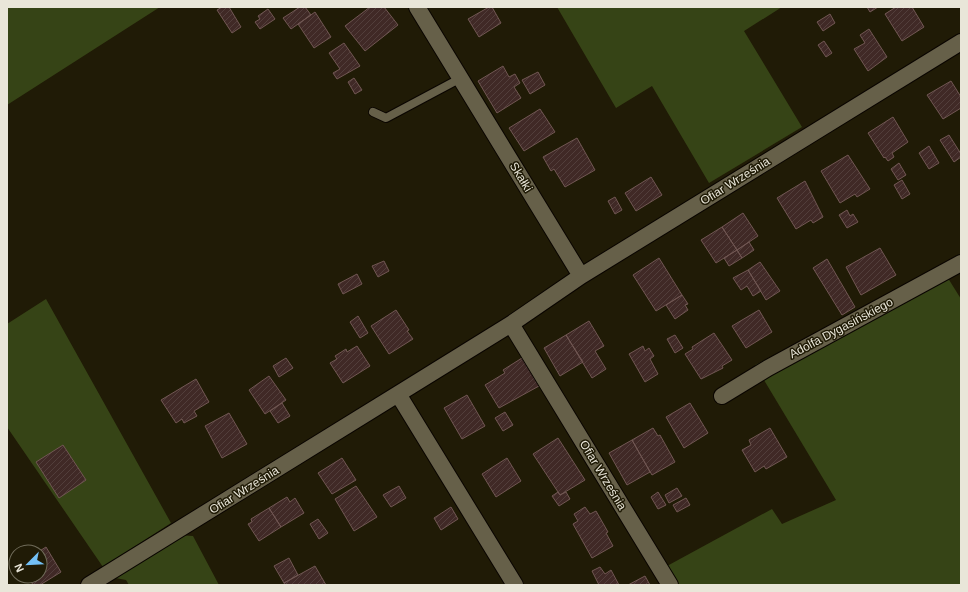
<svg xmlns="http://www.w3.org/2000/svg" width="968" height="592" font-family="Helvetica,sans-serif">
	<defs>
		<pattern id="building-hatch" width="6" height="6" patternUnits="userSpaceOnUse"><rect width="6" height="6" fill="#402926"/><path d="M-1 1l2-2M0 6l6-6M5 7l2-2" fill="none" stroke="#523e3b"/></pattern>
	</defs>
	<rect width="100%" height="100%" fill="#201b06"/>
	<path fill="#364416" d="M7,7H160L7,105Z
		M557,7H782L744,31L802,127L709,183L652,86L616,108Z
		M941,267L961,299V585H663L656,572L772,509L782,524L836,500L755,365Z
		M46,299L171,523L103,567L7,427V324Z
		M178,535L193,536L219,585H129L126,580L110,577Z"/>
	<path fill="url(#building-hatch)" stroke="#715753" d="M222,7H229L241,27L232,33L217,10Z
		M300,7H305L311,15L291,29L283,18Z
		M370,7H384L398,25L365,51L345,26Z
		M489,7H492L501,23L479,37L468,19Z
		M867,7H878L870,12Z
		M896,7H912L924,27L902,41L885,14Z
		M268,9L275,19L260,29L255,22L260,19L258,16Z
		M315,12L331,37L314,48L298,24Z
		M830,14L835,23L823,31L817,22Z
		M869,29L887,57L868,71L854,49L865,43L860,35Z
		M824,41L832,53L826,57L818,45Z
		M344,43L360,66L337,79L333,73L340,69L329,53Z
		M503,66L509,77L515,74L520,83L514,87L521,98L497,113L478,81Z
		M538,72L545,85L530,94L522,80Z
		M354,78L362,90L355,94L348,82Z
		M951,81L961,97V108L943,119L927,95Z
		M540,109L555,132L524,151L509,128Z
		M893,117L908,142L892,153L894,157L888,161L885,157L884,158L868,133Z
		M949,135L961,154V157L954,162L940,140Z
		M577,138L595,170L565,187L554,169L551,171L543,157Z
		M929,146L939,163L929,169L919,153Z
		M848,155L870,189L857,197L855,194L840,203L821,171Z
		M899,163L906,175L898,180L891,169Z
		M651,177L662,195L636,211L625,193Z
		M902,180L910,194L902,199L894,185Z
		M805,181L823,217L813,223L811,220L796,229L777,198Z
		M615,197L622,210L615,214L608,201Z
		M847,210L850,216L853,214L858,222L847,228L839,215Z
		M743,213L758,236L737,250L722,227Z
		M722,227L737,250L716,263L701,240Z
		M749,242L754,250L742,258L737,250Z
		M880,248L896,275L861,295L846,267Z
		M737,250L742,258L729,266L724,258Z
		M659,258L682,295L656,311L633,275Z
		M827,259L855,307L842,315L813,268Z
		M384,261L389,271L378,277L372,266Z
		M760,262L780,291L766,300L748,270Z
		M748,270L761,291L753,296L747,286L741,290L733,278Z
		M357,274L362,284L343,294L338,284Z
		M682,295L688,304L685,305L688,310L675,319L666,305Z
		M396,310L409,330L407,331L413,339L389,354L371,326Z
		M759,310L772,332L746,348L732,326Z
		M358,316L368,333L360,338L350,322Z
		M589,321L604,346L595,351L606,369L592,378L566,335Z
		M714,333L732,360L722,366L723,368L701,379L685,354L693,349L692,347Z
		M566,335L583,362L560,376L544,348Z
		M675,335L683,348L675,353L667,339Z
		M357,346L370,366L343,383L330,363L337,359L335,356L346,349L347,352Z
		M643,346L645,351L649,348L654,356L650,359L658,374L645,382L629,354Z
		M286,358L293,368L279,377L273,366Z
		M522,358L539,386L499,408L485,385L505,373L503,370Z
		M269,376L286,400L265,414L249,390Z
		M196,379L209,402L194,411L197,416L184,423L182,419L176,423L161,400Z
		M467,395L485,426L462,439L444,408Z
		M282,403L290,416L278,423L270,411Z
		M690,403L708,433L684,448L666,417Z
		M505,412L513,425L503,431L495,418Z
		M229,413L247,444L222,458L205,426Z
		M653,428L658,436L660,435L675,462L652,475L632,440Z
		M770,428L787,457L766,469L764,466L755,472L742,450L751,445L749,440Z
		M558,438L585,480L560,495L533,454Z
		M632,440L650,472L627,485L609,453Z
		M63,445L86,480L59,498L36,462Z
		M342,458L356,480L332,494L318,473Z
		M507,458L521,481L496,497L482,474Z
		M356,486L377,517L354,531L335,499Z
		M399,486L406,498L391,507L383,495Z
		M677,488L682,496L669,503L665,495Z
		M558,492L560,495L566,492L570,499L559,506L552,496Z
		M658,492L666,505L658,509L651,497Z
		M287,497L290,502L295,498L304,513L281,527L269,508Z
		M686,498L690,505L677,512L673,505Z
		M451,507L458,519L441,530L434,518Z
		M585,507L590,514L596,511L608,532L606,533L613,546L592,558L573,524L578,521L574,514Z
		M269,508L281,527L259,541L248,524L252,522L251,519Z
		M318,519L328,533L319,539L310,524Z
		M46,547L61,572L40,585H33L28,576H40V552H38Z
		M289,558L298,575L284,583L274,566Z
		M315,566L326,585H285L284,583Z
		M600,567L605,574L611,570L619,585H599L592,571Z
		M645,576L650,585H628Z"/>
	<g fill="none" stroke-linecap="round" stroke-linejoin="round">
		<defs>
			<path id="service" d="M373,112L386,118L461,78"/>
			<path id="minor" d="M417,7L581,276
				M511,324L670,585
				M398,394L515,585
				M722,396L768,368L961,263
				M89,585L398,394L511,324L581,276L961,42"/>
		</defs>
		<use href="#service" stroke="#0a0500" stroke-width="10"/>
		<use href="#minor" stroke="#0a0500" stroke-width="18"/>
		<use href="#service" stroke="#666049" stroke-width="8"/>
		<use href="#minor" stroke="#666049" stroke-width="16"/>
	</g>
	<g text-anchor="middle" stroke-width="3" stroke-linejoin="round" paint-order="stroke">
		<g font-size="12" fill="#e9e6d9" stroke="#201b06">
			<text transform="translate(521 177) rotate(59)" y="4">Skałki</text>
			<text transform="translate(735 181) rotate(-32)" y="4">Ofiar Września</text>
			<text transform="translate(841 328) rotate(-28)" y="4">Adolfa Dygasińskiego</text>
			<text transform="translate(603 475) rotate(59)" y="4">Ofiar Września</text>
			<text transform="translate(244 490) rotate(-32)" y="4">Ofiar Września</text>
		</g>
	</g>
	<rect width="968" height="592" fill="none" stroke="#e9e6d9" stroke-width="16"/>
	<g transform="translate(28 564) rotate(246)"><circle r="19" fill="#201b06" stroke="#706c5a"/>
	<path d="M0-3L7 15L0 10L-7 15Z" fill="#73c0f6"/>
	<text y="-6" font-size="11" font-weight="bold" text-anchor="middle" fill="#e9e6d9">N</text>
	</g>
</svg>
